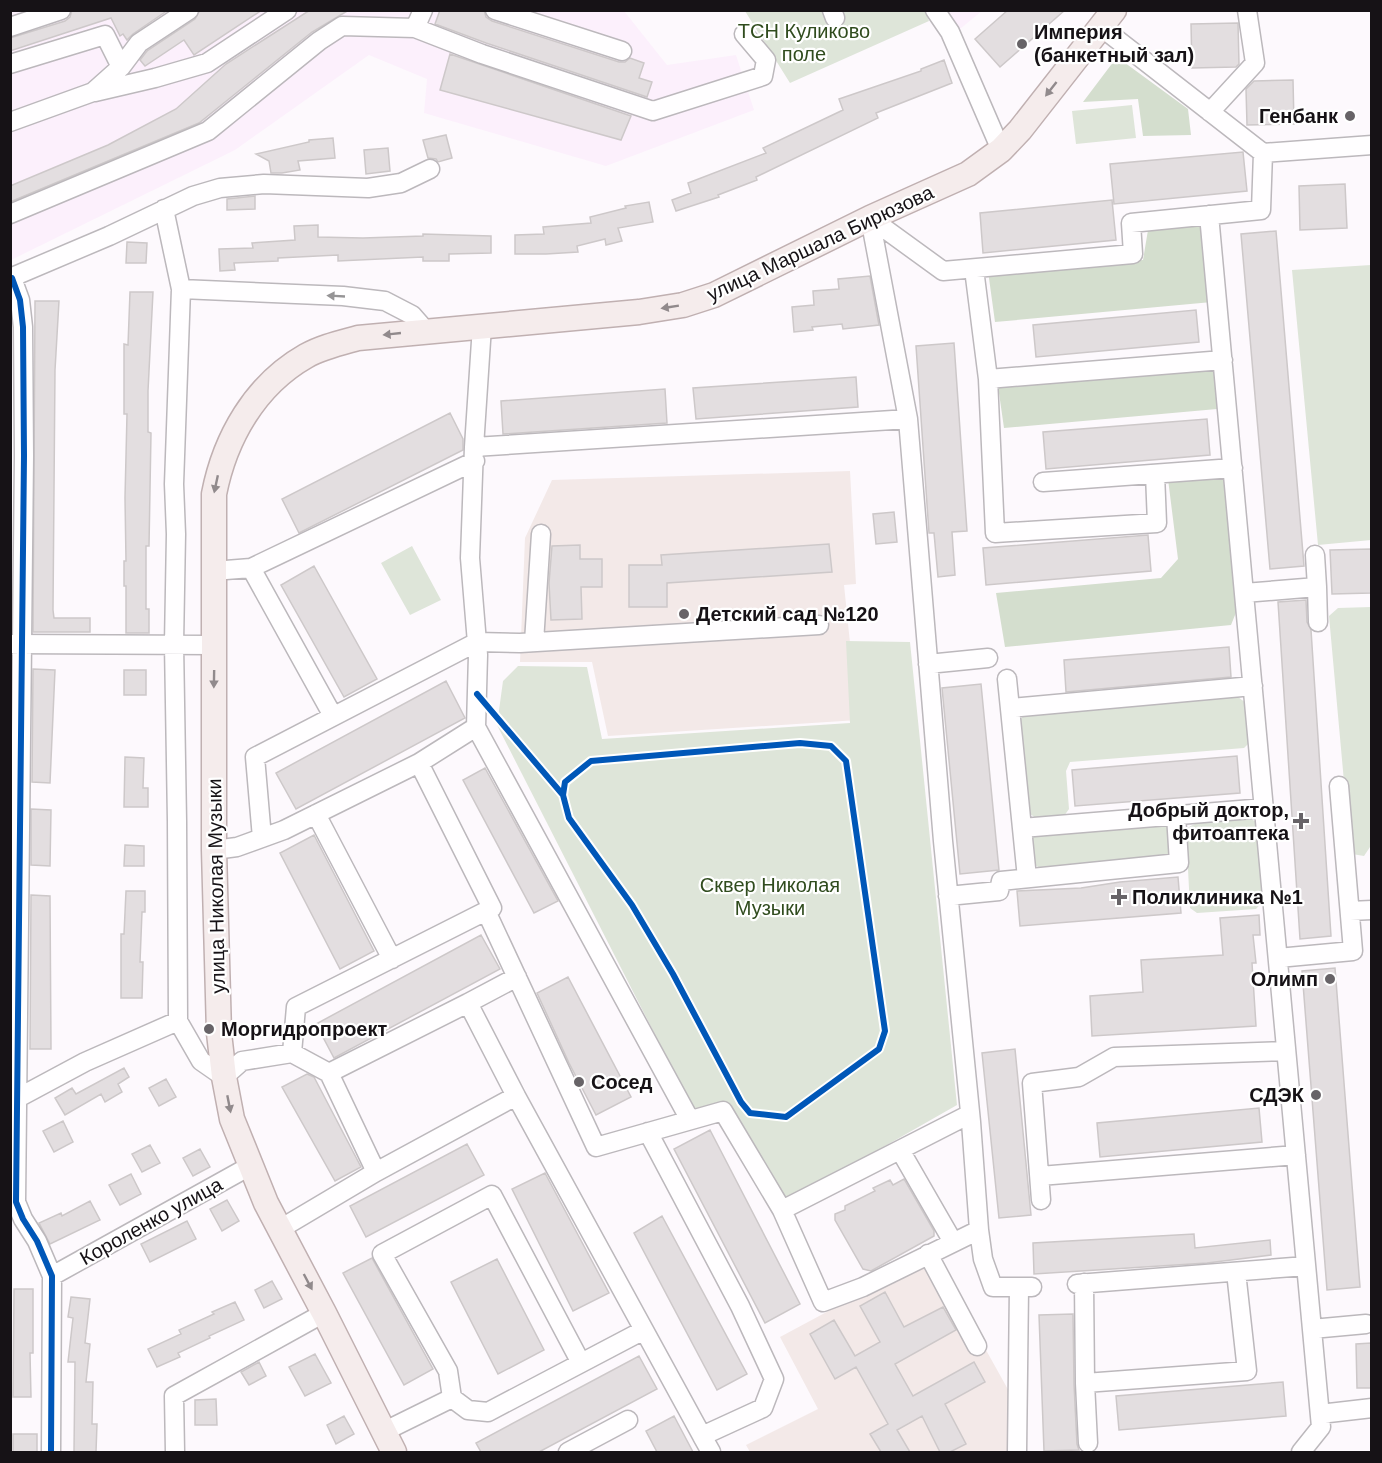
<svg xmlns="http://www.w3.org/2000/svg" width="1382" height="1463" font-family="Arial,sans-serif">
	<rect width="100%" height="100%" fill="#fdf9fd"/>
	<path fill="#fcf0fc" d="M534,10L535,12L539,10L624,11L667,65L736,55L754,110L606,166L424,113L427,79L369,55L235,150L11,260V11Z
		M943,11H982L955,33Z"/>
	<path fill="#f3e9e8" d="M850,471L856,584L844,585L858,720L608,736L592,662H520L525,538L552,480Z
		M933,1255L1015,1402V1452H750L746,1445L818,1409L780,1337Z"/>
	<path fill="#dee5d9" d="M745,11H925L929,21L790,83Z
		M1132,105L1136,138L1076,144L1072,111Z
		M1371,265V540L1318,545L1292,270Z
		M412,546L441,600L410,615L381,563Z
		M1371,607L1372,844L1364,856L1352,854L1350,848L1329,616L1338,608Z
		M846,641L910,642L957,1105L785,1203L725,1102L694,1111L497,725L503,681L518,666L587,667L602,739L850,723Z
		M1238,697L1246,703L1250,742L1244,748L1070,762L1066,771L1069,809L1064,816L1037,819L1029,813L1020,720L1025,714Z
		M1248,818L1255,821L1261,829L1263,901L1256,909L1197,913L1190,908L1186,830C1195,818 1233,819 1248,818Z
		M1163,825L1171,828L1172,850L1168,855L1042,869L1033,864L1030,842L1034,835Z"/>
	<path fill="#d4dece" d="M1117,57L1188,109L1191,135L1143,136L1138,99L1083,102Z
		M1204,226L1212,302L995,322L988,271L1143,260L1148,230Z
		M1214,365L1217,409L1004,428L998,386Z
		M1228,474L1237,610L1231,625L1005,647L996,593L1161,578L1178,559L1168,479Z"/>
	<path fill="#e3dee0" stroke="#cdc8c9" stroke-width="1.5" d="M72,10H168L133,34L127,40L123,34L120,36L111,18L10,51V38L65,21L70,17Z
		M200,10H262L194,55L184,40L145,66L140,60L147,51L195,19Z
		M310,10H349L312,32L199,123L10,202V186L108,145L176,109L226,64Z
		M440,10H484L486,17L492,21L619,62H625L630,58L644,63L639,78L652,82L647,97L486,43L435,24Z
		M1008,10H1065L1000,67L975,39Z
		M1238,23L1239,64L1236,67L1192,68L1191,24Z
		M450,54L631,116L621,140L440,90Z
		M944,60L952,83L876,113L878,118L756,177L757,180L718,195L719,197L676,211L672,200L691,193L688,183L766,153L763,148L843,110L839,99L921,71V69Z
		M1293,80L1294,124L1247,125L1246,89L1254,81Z
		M446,135L452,158L438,162L436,159L428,158L423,140Z
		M333,138L335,158L298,161L300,170L282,173H271L269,161L256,154L309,142V140Z
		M388,148L390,171L366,174L364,150Z
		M1243,152L1247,191L1114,204L1110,164Z
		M1345,184L1347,228L1300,230L1299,186Z
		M255,196V209L227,210V199Z
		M1112,200L1116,240L983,253L980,213Z
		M649,202L653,222L618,228L622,241L606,245L605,239L577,246L578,252L546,254H515V235L544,234L543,227L591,223L590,217L626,208L625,206Z
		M318,225V237L363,238L423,236V234L491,236V253L449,254V261H423V257L338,261V255L278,258V261L234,263L235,270L220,271L219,249L253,248L252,243L295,240L294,226Z
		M1276,231L1304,566L1270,569L1241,234Z
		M127,242L147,243L146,263H126Z
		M870,276L879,325L843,329L842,324L812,327L813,330L794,332L792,307L814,305L813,291L839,289L838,279Z
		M130,292H153L148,391V432L151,433L149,546H146V609H149V633H126V586H124V561H126L125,498L127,414H124V344L128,345Z
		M35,301H59L55,370L53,610L54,618H90V632H33Z
		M1196,310L1199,342L1036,357L1033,325Z
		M954,343L967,531L952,532L955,575L938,577L934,533H929L916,346Z
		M856,377L858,407L696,419L693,388Z
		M665,389L667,423L503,434L501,401Z
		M450,413L463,439V450L299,533L282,499Z
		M1207,419L1210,455L1046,469L1043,432Z
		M894,512L897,542L876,544L873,514Z
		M1148,535L1151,571L986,585L983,548Z
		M829,544L832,572L667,583V607H629V565H662L661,555Z
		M580,545V559H602V587H581L582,619L551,620L549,583L552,546Z
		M1371,549V593L1332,594L1330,550Z
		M314,566L377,679L344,697L281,585Z
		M1306,600L1307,622L1311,630L1331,936L1300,939L1278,602Z
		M1229,647L1231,677L1066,692L1064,660Z
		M33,669L55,670L50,783L32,782Z
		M124,670H146V695H124Z
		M446,681L465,718L296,809L276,773Z
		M981,684L999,870L960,874L942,688Z
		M1237,756L1240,793L1075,806L1072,770Z
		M125,757L144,758L143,788H148V807H124Z
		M485,768L558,901L534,913L463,780Z
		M31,809L51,810L50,866L31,865Z
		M314,835L374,951L340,969L280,853Z
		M125,845L144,846V866H124Z
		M1178,877L1181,913L1020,926L1017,891L1081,888L1120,882Z
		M126,891H145V912H142L140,962H143L142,998H121V934H124Z
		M31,895L50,896L51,1049H30Z
		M1259,915L1260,935H1253L1256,963H1252L1256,1026L1092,1036L1090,996L1143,992L1141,960L1223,955L1220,918Z
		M481,935L500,969L334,1058L316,1024Z
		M1335,968L1360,1287L1327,1290L1302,971Z
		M568,977L631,1097L596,1115L569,1063L537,993Z
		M1015,1049L1031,1215L999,1218L982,1053Z
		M124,1068L129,1077L118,1084L122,1092L105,1102L101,1094L65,1115L55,1098L72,1088L76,1094Z
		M307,1074L314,1077L361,1167L335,1181L282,1087Z
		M166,1079L176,1097L159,1106L149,1088Z
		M1259,1108L1262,1142L1100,1157L1097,1123Z
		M63,1121L73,1142L54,1152L43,1131Z
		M710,1130L800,1304L765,1323L674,1149Z
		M467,1144L484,1175L366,1237L350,1206Z
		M150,1145L160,1163L142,1172L132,1154Z
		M200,1149L210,1167L193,1176L183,1158Z
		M545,1173L609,1293L573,1311L512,1189Z
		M131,1174L141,1194L120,1205L109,1185Z
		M904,1179L934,1231V1236L871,1271L863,1269L835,1220V1214L845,1210V1206L875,1191L873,1188L890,1180L893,1185Z
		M227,1200L239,1221L222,1231L210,1209Z
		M90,1201L100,1220L50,1244L39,1223L61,1213L62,1216Z
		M662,1216L747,1374L717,1390L634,1233Z
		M187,1221L196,1239L150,1262L141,1244Z
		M1194,1234L1195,1248L1270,1240L1271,1255L1207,1263L1034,1274L1033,1243Z
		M372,1258L433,1369L404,1385L343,1273Z
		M497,1259L544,1350L498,1374L451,1282Z
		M272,1281L282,1299L264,1308L255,1290Z
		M14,1289H33V1353H30L31,1397H13Z
		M885,1292L904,1327L943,1307L956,1330L895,1364L913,1396L974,1362L985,1382L945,1404L966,1444L950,1452H940L922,1416L897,1430L910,1452H881L870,1434L888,1424L856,1367L835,1379L810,1334L834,1320L855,1356L880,1342L860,1306Z
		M71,1297L90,1299L85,1343L90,1344L86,1382H93L92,1424H97L96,1452H74L75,1362H68L73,1318L68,1317Z
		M235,1302L244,1320L209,1336L210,1338L178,1353L180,1357L157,1367L148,1349L181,1334L179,1330L214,1314L212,1312Z
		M1073,1314L1074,1384L1077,1444L1079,1450L1044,1451L1039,1315Z
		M1371,1343V1388H1357L1356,1344Z
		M315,1354L331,1383L305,1396L289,1367Z
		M639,1356L657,1389L539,1452H481L476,1443Z
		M259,1362L266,1376L249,1385L241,1372Z
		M1283,1382L1286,1416L1119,1430L1116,1396Z
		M216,1399L217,1425H195V1400Z
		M344,1416L354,1434L336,1444L327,1425Z
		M674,1416L693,1452H657L646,1431Z
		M13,1434H37V1452H13Z"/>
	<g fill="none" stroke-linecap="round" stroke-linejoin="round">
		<defs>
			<path id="minor" d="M495,10L622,51
				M832,10L835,18
				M935,10L950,32L1001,150
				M10,27L61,10
				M1101,27L1263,153L1372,145
				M415,28L423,10
				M10,64L105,35L121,67
				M95,92L155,78L207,63L287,10
				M1210,112L1255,63L1247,10
				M10,122L93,92L121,67L139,43L189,10
				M164,209L181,289L174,484L176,534L174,644L177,821L178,1021L201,1061L224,1077L242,1061L292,1053L329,1073
				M10,214L208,131L319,41L342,26L415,28L482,54L653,111L763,76L766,60L744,34
				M1209,215L1321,1427L1301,1452
				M870,218L908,419L943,841L971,1122L979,1230
				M870,218L943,271L1133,254L1131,223L1261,210L1263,153
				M974,269L988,379
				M10,278L109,236L193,196L220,188L264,184L368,188L401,183L430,169
				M12,278L20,300L23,327L24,456L16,1202L23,1219L37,1241L52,1276L51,1452
				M181,289L343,296L385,301L412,315L426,331
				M474,447L908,419
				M1155,474L1157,523L995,533L988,379L1223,360
				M1043,482L1233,468
				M251,568L333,716
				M213,571L251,568L475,461
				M1317,587L1318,622
				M1244,593L1317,587L1315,555
				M534,642L541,534
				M10,644L215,645
				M928,664L988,658
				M1007,679L1027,878
				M1010,708L1253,686
				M476,727L690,1120
				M419,763L476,727L478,655L470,558L474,447L482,326
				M316,814L392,959
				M1022,828L1264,808
				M262,838L255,757L477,642L520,643L819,625
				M214,850L237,847L284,830L419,763L492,908L296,1007L292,1053
				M948,896L999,891L1001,881L1179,863L1176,815
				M486,911L596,1147L723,1111L782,1210L970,1114
				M1350,911L1372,910
				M1278,958L1353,951L1339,786
				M468,1003L517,977
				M516,1096L702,1436L763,1408L774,1379L740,1306L648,1132
				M16,1099L85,1062L178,1021
				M900,1150L953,1242
				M1040,1176L1296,1155
				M1041,1200L1032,1083L1079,1077L1114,1057L1286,1051
				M782,1210L823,1302L863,1287L979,1230L983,1259L993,1287H1032
				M280,1229L376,1172L516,1096L468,1003L329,1073L376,1172
				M928,1254L977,1346
				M52,1276L250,1166
				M1084,1283L1085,1383L1088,1443
				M1077,1284L1306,1266
				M1312,1329L1366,1324
				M1085,1383L1247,1371L1236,1272
				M452,1398L448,1371L382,1254L492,1195L581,1363
				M1320,1414L1372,1408
				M385,1431L452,1398L468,1410L488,1412L644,1330
				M702,1436L711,1452
				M175,1452L174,1396L324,1313
				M568,1452L628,1420
				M1017,1452L1019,1288"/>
			<path id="major" d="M394,1452L324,1313L266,1203L232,1119L224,1077L219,1033L214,850V494C225,438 255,385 306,356C322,347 340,343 358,338L639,312L683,305L714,295L870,218L968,174L1001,150L1020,130L1114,10"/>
		</defs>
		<use href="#minor" stroke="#bcb8bc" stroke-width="21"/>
		<use href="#major" stroke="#c0b0b1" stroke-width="27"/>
		<use href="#minor" stroke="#fffeff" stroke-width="18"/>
		<use href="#major" stroke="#f5ecec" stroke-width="24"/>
		<defs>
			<path id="cycleway" d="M12,278L20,300L23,327L24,456L16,1202L23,1219L37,1241L52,1276L51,1452
				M477,694L563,795
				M800,743L831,746L846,761L885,1031L879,1049L786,1117L750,1113L741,1102L673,974L632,905L569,818L563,795L565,782L591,761Z"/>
		</defs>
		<use href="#cycleway" stroke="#fff" stroke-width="10"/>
		<use href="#cycleway" stroke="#0057b8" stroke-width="6"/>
	</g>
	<defs><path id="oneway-solid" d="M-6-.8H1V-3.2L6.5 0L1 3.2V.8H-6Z" transform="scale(1.5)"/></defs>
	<g fill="#918a8c">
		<use href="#oneway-solid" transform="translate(1051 89) rotate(128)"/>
		<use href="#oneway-solid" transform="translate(670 307) rotate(171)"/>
		<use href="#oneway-solid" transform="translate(392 334) rotate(174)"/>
		<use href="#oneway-solid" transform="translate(216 484) rotate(102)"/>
		<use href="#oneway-solid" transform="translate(214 679) rotate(91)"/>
		<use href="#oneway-solid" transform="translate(229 1104) rotate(79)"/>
		<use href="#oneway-solid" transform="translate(308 1282) rotate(62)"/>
	</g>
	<use fill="#969496" href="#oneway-solid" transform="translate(336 296) rotate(-177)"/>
	<g fill="#676367" stroke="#fff" stroke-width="2">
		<circle cx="1022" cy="44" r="6"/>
		<circle cx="1350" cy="116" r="6"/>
		<circle cx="684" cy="614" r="6"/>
		<path d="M1298 812h6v6h6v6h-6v6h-6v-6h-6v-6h6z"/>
		<path d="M1116 888h6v6h6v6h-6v6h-6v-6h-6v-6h6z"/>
		<circle cx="1330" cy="979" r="6"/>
		<circle cx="209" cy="1029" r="6"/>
		<circle cx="579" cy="1082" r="6"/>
		<circle cx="1316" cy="1095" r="6"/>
	</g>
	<g text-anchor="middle" stroke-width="4.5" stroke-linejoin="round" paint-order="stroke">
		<g font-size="20" fill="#304c1e" stroke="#fff">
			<text x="804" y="38">ТСН Куликово<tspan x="804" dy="23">поле</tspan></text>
			<text x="770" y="892">Сквер Николая<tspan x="770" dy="23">Музыки</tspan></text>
		</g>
		<g font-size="20" font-weight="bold" fill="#161216" stroke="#fff" text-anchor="start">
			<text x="1034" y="39">Империя<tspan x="1034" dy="23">(банкетный зал)</tspan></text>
			<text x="1338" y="123" text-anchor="end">Генбанк</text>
			<text x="696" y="621">Детский сад №120</text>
			<text x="1289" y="817" text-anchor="end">Добрый доктор,<tspan x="1289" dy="23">фитоаптека</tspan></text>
			<text x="1132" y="904">Поликлиника №1</text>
			<text x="1318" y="986" text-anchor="end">Олимп</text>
			<text x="221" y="1036">Моргидропроект</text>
			<text x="591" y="1089">Сосед</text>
			<text x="1304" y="1102" text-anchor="end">СДЭК</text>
		</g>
		<g font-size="20" fill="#161216" stroke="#fff">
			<text transform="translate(820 243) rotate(-25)" y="7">улица Маршала Бирюзова</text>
			<text transform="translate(216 886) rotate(-91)" y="7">улица Николая Музыки</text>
			<text transform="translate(151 1221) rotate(-29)" y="7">Короленко улица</text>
		</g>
	</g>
	<rect width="1382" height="1463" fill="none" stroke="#161216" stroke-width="24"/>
</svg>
